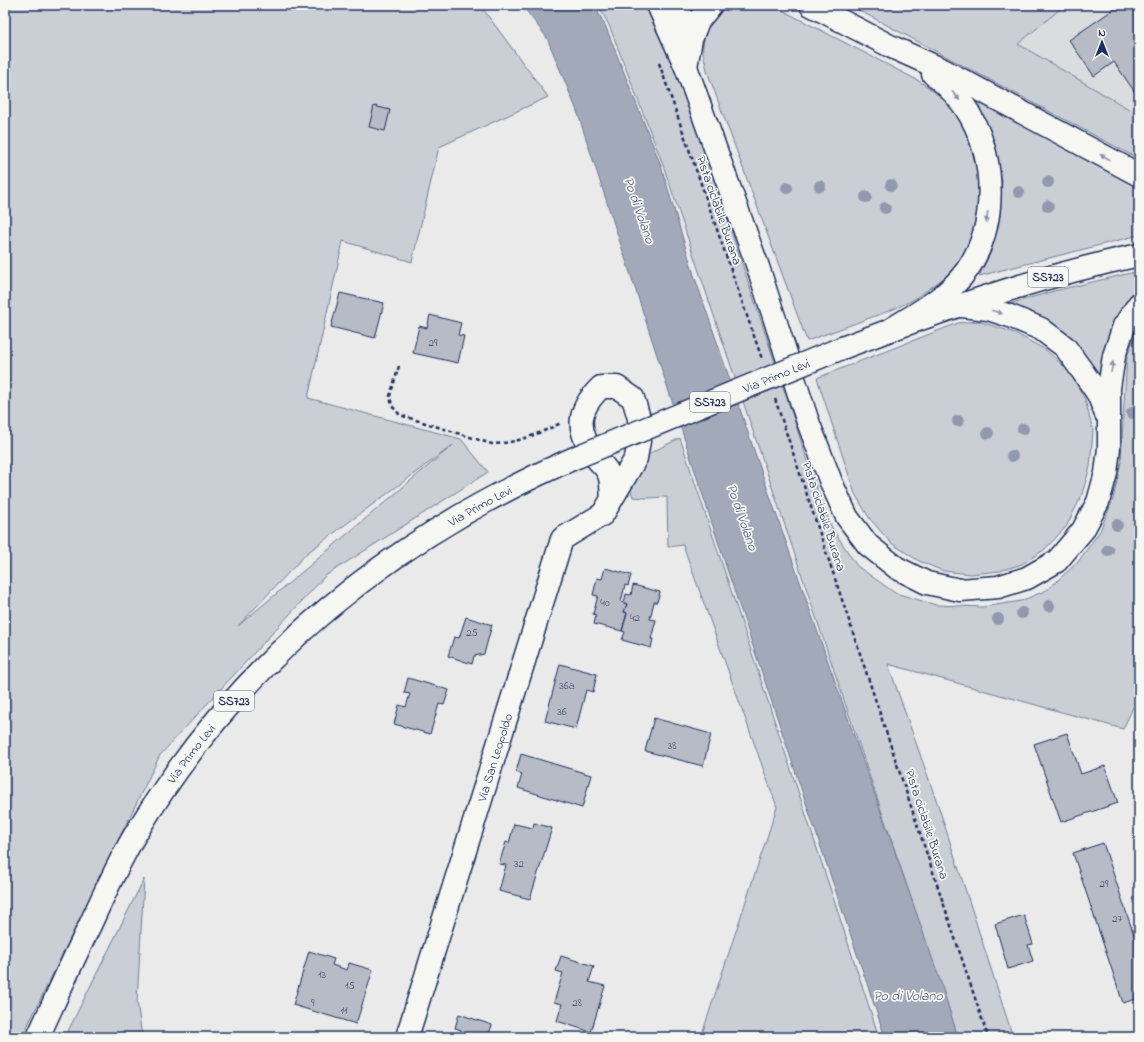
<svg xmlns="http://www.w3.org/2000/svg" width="1144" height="1042" font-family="'Indie Flower',sans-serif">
	<rect width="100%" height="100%" fill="#e9eae9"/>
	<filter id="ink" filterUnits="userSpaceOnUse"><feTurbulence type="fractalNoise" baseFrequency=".025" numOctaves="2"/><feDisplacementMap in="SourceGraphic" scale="8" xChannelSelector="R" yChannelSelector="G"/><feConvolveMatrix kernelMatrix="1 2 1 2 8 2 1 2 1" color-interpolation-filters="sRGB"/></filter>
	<g filter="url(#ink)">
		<path fill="#dadcde" d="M1065,5H1139V115L1018,44Z"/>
		<path fill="#caced5" stroke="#727e9a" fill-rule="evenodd" d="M5,5H480L548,97L439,147L412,262L343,241L308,398L461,439L488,472L325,576L160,755L22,1037H5ZM453,445L238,626L307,553Z
			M598,5H646L673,56L817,489L832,528L857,566L895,593L936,605L983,607L1021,601L1047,590L1078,562L1100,531L1113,499L1121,462L1123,420L1127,356L1139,326V695L1123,729L888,664L939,808L1013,1037H958L662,162L609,25Z
			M727,5H772L919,81L943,98L959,116L969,134L982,182L978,213L969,245L953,272L913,300L894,309L807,341L707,71C706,63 702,53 703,45C705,31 713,11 727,5Z
			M849,5H1065L1018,44L1139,115V159Z
			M960,89L1079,155L1139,187V235L979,276L991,252L1000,216L1002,181L994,150Z
			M1139,271V285L1121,308L1110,332L1103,357L1102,388L1002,306L1054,291Z
			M978,321L1015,333L1046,350L1070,372L1085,399L1093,431L1090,467L1081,497L1066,527L1044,550L1022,564L1000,571L971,574L943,571L919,561L891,543L870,519L855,494L817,378L958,323Z
			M680,438L801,800L879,1037H701L777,807L683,545L668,547L667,497L647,498L633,497L629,485L646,455Z
			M144,879L137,1001L142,1037H65Z"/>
		<path fill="#a2aaba" stroke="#6c7995" d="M522,5H594L605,25L660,163L694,275L766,485L941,983L958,1037H885L729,575L577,111L547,38Z"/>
		<path fill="#b6bbc6" stroke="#1b2f5e" d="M1120,5H1139V98L1114,62L1094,76L1069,40Z
			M374,106L390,110L385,131L369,127Z
			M340,293L384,303L375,338L331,327Z
			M430,315L461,323L458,335L464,336L458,363L413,353L419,326L427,328Z
			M605,568L631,575L628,586L625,585L621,602L627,604L624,612L627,613L622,631L594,624L596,615L593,614L598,596L593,595L597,578L602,579Z
			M633,585L660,592L657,602H654L650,619L656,620L651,639H653L651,648L622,640L625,632L622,631L627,613L624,612L627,604L624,603L626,594L631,595Z
			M466,617L492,625L484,654L474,656L472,664L448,656L454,637L459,638Z
			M560,664L597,674L593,692L586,690L576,729L545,721Z
			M408,678L449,690L444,705L439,704L430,734L394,724L399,705L406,707L410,694L404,693Z
			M654,718L711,734L703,766L645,751Z
			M1067,733L1081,774L1105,766L1118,803L1061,822L1034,744Z
			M521,754L591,775L582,808L518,788L522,774L516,772Z
			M534,823L552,828L530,899L499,891L506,865L499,864L506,842L509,843L514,824L533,828Z
			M1103,843L1139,950V998L1123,1003L1073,853Z
			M1024,915L1033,944L1028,945L1033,961L1008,969L995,924Z
			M309,951L334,959L332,965L347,970L349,963L373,970L356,1024L293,1005Z
			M561,956L594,966L589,982L605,986L591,1032L557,1021L562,1004L554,1002L563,973L556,971Z
			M459,1014L492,1025L488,1037H459L461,1030L455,1028Z"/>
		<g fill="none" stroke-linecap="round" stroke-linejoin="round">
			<defs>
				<g id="street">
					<path id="s1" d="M407,1037L562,539L603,514L636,458L639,441V418L633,398L617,387H601C576,411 576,430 596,458C600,463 607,468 609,475C612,482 611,492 612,499"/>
				</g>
				<g id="primary">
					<path d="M658,5L686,67L758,267L807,419L831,482L847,517L868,545L897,568L927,583L960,590L998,587L1027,578L1057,561L1083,530L1098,502L1106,473L1109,448V388L1114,356L1124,326L1139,304"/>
					<path d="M680,5V19L683,44"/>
					<path d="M811,5L892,47L943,70L1139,175"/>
					<path d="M686,67L691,39L698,21L711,5"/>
					<path d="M962,306L988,309L1010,316L1041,329L1065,347L1083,372L1098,394L1106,414"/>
					<path d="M890,330C917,313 948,297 967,270C997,226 996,163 971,117C962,100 947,85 933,74"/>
					<path d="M842,348C940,311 1036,277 1139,255"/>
					<path id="s2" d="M38,1037C55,1000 72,962 90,925C104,894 118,863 136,833C241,659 393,536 579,456"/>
				</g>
			</defs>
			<use href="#street" stroke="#1b2f5e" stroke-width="25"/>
			<use href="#primary" stroke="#1b2f5e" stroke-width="25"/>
			<path stroke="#1b2f5e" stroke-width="2.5" stroke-dasharray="4 3" stroke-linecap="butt" d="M659,63L762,359
				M399,366L390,396L392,406L400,415L492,444C518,443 538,434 561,423
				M775,399L988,1037"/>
			<use href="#street" stroke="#f6f6f2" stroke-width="22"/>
			<use href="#primary" stroke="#f6f6f2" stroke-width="22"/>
			<defs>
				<g id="primary-bridge">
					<path id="s3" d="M579,456L842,348"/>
				</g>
			</defs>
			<use href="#primary-bridge" stroke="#1b2f5e" stroke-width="25" stroke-linecap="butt"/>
			<use href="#primary-bridge" stroke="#f6f6f2" stroke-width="22"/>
		</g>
		<g fill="#9099ad">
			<circle cx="1048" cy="182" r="6"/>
			<circle cx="891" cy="185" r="6"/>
			<circle cx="820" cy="186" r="6"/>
			<circle cx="787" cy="188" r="6"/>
			<circle cx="1019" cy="192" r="6"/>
			<circle cx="866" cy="197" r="6"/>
			<circle cx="1048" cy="206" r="6"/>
			<circle cx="885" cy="208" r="6"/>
			<circle cx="1132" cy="413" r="6"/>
			<circle cx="958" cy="421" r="6"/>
			<circle cx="1023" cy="429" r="6"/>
			<circle cx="988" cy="433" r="6"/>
			<circle cx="1012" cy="456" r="6"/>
			<circle cx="1117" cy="525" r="6"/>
			<circle cx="1108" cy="550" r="6"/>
			<circle cx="1049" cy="606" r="6"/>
			<circle cx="1022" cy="613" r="6"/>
			<circle cx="998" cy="619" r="6"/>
		</g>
		<defs><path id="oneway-solid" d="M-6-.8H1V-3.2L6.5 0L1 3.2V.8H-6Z"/></defs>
		<g fill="#8892a8">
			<use href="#oneway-solid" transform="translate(956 96) rotate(49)"/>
			<use href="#oneway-solid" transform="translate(1105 157) rotate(-152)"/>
			<use href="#oneway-solid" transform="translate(987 217) rotate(98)"/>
			<use href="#oneway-solid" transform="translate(997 312) rotate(18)"/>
			<use href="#oneway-solid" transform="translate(1112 367) rotate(-80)"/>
		</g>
	</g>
	<g text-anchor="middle" stroke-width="3.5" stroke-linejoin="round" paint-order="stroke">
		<g font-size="11" fill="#425278">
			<text x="433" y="346">29</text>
			<text x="605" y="606">40</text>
			<text x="635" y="621">42</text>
			<text x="472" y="636">25</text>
			<text x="567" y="689">36a</text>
			<text x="562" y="715">36</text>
			<text x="672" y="749">38</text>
			<text x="519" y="867">32</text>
			<text x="1104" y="887">29</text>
			<text x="1117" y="922">27</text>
			<text x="322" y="978">13</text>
			<text x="350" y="989">15</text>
			<text x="313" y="1006">9</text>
			<text x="577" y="1006">28</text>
			<text x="344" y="1014">11</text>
		</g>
		<g fill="#f6f6f2" stroke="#5d6b8a" stroke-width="1">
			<rect x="1028" y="267" width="40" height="20" rx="3"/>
			<rect x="690" y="392" width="40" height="20" rx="3"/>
			<rect x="214" y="691" width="40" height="20" rx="3"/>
		</g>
		<g font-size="12" font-weight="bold" fill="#1b2f5e">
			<text x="1048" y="281">SS723</text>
			<text x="710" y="406">SS723</text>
			<text x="234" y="705">SS723</text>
		</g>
		<g font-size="13" fill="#1b2f5e" stroke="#f6f6f2">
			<text transform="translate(720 210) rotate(71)" y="5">Pista ciclabile Burana</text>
			<text dy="5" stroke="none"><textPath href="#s3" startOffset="213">Via Primo Levi</textPath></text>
			<text dy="5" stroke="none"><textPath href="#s2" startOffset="707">Via Primo Levi</textPath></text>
			<text transform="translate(825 516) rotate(72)" y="5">Pista ciclabile Burana</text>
			<text dy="5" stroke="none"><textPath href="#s2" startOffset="323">Via Primo Levi</textPath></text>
			<text dy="5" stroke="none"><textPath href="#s1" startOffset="293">Via San Leopoldo</textPath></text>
			<text transform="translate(928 824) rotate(72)" y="5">Pista ciclabile Burana</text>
		</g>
		<g font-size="14" font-style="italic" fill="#44547a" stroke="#f6f6f2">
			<text transform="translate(640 210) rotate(71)" y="5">Po di Volano</text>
			<text transform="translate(743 517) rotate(71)" y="5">Po di Volano</text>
			<text x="908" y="1000">Po di Volano</text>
		</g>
	</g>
	<rect width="1144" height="1042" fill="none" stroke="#f6f6f2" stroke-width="20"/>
	<rect x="10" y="10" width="1124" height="1022" fill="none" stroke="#1b2f5e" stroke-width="1.5" filter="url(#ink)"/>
	<g transform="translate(1102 42)" stroke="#f6f6f2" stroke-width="3" paint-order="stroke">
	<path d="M0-3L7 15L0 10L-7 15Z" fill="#1b2f5e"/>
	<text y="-6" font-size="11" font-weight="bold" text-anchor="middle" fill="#1b2f5e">N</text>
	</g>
</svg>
